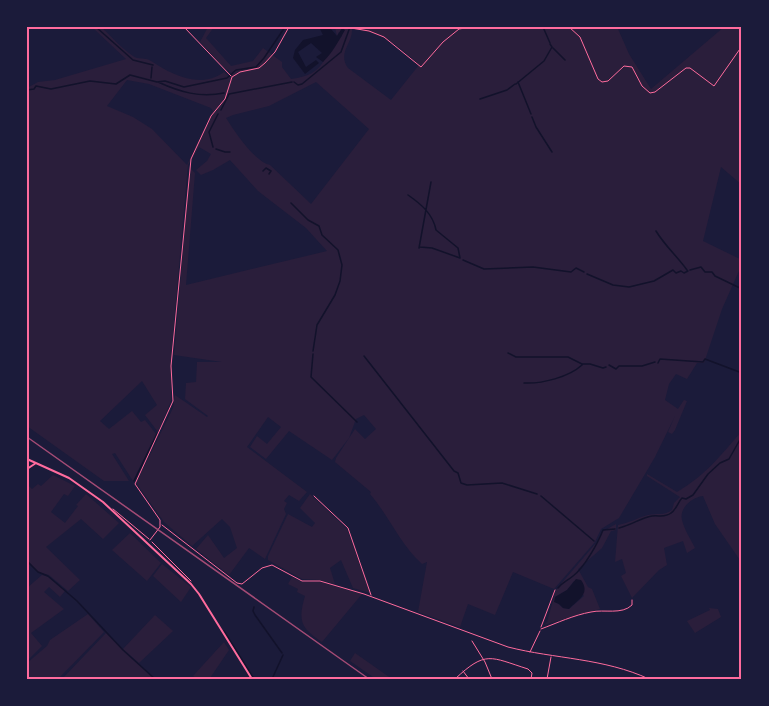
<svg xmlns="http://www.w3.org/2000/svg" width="769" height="706" font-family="'Source Sans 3',sans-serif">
	<rect width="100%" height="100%" fill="#1b1b3a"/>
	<path fill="#2a1e3b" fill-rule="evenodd" d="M92,27H101C111,36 121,48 133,56C138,60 145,57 151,61C171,74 200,90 224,72L231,78V73L221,65L200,42L208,27H214L206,38L231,66L253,61L263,48L282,62V67L291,79C329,74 319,57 342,36L339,32L337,36L335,27H620L618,29L629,54L651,89L724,27H742V185L721,167L703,241L742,260V264L722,309L704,363H697L687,379L676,374L669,384L665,400L678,409L684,400L687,401L675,430L672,434L668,432L675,416L655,457L619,518L601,529L595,542L554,589L513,572L495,615L468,604L460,627L418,612L427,562L422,564C400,544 389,516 370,494L371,492L335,462L336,458L355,429L365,439L376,429L364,415L356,419L349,438L332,460L289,431L266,459L250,447L257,436L267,444L281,427L268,417L247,447L307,492L299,501L289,495L284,501L287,503L284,509L286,514L265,559L249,548L229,575L196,549L208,535L224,558L237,548L230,527L222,519L192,546L164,522L136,483L173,408L175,395L207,417L208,416L185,399L186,383L196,382L197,362H222L174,355L190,168L195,173L186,285L327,251L306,228L258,191L230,160L213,170L201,175L196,170L207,161L211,154L199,147L188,165L171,357V401L158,432L145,415L157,405L142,381L100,421L109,429L132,411L141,422L145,420L156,434L133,481L115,453L112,454L129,481H104L27,426V88L38,82L55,80L126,59ZM352,29C382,32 397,44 419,65L391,100L348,68C337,53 353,43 352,29ZM127,80L149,84L211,108L213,111L187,165L152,129L133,117L107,106ZM316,82L369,129L311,204L270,165C254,161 235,132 226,118L233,115L269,106Z
		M742,431V563L715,524L703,496C692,497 679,508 682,520C684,529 691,540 695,548L687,553L683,541L664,548L667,565L659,570L632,598L621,576L626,573L622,559L615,562L618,525C629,523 637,518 648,515C657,513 664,516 672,510L674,503L680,497L647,476V474L677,492C706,475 721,455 742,431Z
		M53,475L75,486L68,496L64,494L51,512L65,523L78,506L76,505L86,494L119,523L103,539L81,519L46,547L80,580L68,591L49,575L38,572L27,560V484L32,489L38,484L41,486Z
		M310,494L347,529L370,593L353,588L341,560L330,568L335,584L320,580L302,579L268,560V556L288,514L312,527L315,523L300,508Z
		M616,524V530L611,531L602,548L578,569L588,587L592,589L600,609L544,625L547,622L556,590L560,585L597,542L602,532ZM574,581L584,596L569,609L563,608L555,601V597L567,590Z
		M130,533L161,563L147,581L112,550Z
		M162,564L191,587L181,602L153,576Z
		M42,575L48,577L65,591L60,597L49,587L44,592L64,609L31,633L42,646L27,661V588Z
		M292,577L302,582H320L362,594L322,642C300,628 298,620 305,596L297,592L298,589L288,584Z
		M709,608L718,609L721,617L695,633L687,621L710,610Z
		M88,614L104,632L58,679H27V663L47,646L50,640Z
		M155,615L173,631L139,663L123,649Z
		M106,633L154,679H62Z
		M224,642L229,650L210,678L211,679H197L193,676Z
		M355,653L392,679H376L350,661Z"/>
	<path fill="#12122b" d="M319,27L331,29L337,36L342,28L345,30C338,42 333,52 323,62L316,57L322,53L311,43L298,52L306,67L316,60L319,63L305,74L293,58L295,50L303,40L323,35Z
		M576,579L581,580C591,594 578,599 569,609L563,608L559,604L554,602L555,597L567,590Z"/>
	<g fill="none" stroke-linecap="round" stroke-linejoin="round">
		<path stroke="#12122b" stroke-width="1.5" d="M96,27L133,60L153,65
			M543,27L550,43
			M553,48L565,60
			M151,78L152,67
			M158,82C180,92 200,98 224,93
			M294,82L298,85L302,84L341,52L350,27
			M518,82L531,114
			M516,84L544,61L552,47L550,44
			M27,90L34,89L36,86L51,89L90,81L116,84L130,75L157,82L165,81L184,87L227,78L236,70L256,67L264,58L285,27
			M480,99L507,90L515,84
			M221,110L229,94L292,82
			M532,117L536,127L552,152
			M213,147L209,132L218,114
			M216,149L225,152H230
			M263,171L266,168L271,171L269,174
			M408,195C421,204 433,214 436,230L458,248L460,258L432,248L420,247
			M291,203L308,220L319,226L322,235L338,250L342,265L340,281L335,295L317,325L313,351
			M656,231C665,246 677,256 687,270
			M419,248L431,182
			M463,260L484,269L533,267L571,272L576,268L584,272
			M690,270L701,267L705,272H712L715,276L742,289
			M587,274L613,285L629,287L654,281L673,270L676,273L681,271L684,273L688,271
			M508,353L516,357H568L582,364H590L603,368L606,367
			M313,354L311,377L357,422
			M364,356L454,471L458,473L461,483L467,485L502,483L537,494
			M658,363L660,359L703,362L705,359L742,373
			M609,365L616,369L619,366H642L655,362
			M524,383C542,384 569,377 582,365
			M134,481L157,434
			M541,496L594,541
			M619,528C632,525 640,518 652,516C659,515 665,518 671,513C676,510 678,502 682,498L686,499L693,495L708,474L720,463L729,459L742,436
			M27,561L38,572L48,576L77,601L123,650L155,679
			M558,588C563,582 567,581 573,576C584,568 598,543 603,530L615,529
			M254,607L253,611L255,615L282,653
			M224,631L254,679
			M272,679L283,655"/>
		<path stroke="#ff6b9d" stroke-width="1" d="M345,27L369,31L384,37L421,67L443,42L459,29L471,27
			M569,27L580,37L598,79L602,82L608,81L624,66L632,67L642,86L650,93L655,92L686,68H690L714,86L742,46"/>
		<path stroke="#ff6b9d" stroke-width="1" d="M184,27L231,76
			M314,496L348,528L371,595
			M113,509L149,539
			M162,525L237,583L242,584L262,568L272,565L302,581H320L364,594L508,647C555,659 604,658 649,679
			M150,540L160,527V520L135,484L173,401L171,366L191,159L211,116L225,99L232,77L240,72L259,68L265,63L275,52L289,27
			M152,542L191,581
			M541,627L555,590
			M541,629C557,623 574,615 591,612C604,609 622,615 632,605V600
			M472,641L485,662L492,679
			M530,652L540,631
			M463,671L469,679
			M455,679C486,650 490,657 528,669L532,673L531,679
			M547,679L551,657"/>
		<path stroke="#ff6b9d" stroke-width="2" d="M27,459L69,478L103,502L191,584L199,594L252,679
			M27,469L36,463"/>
		<path stroke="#a44b75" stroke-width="1.5" d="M27,437L369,679"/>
	</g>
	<rect width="769" height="706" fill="none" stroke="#1b1b3a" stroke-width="57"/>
	<rect x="28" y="28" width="712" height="650" fill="none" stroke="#ff6b9d" stroke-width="2"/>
</svg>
